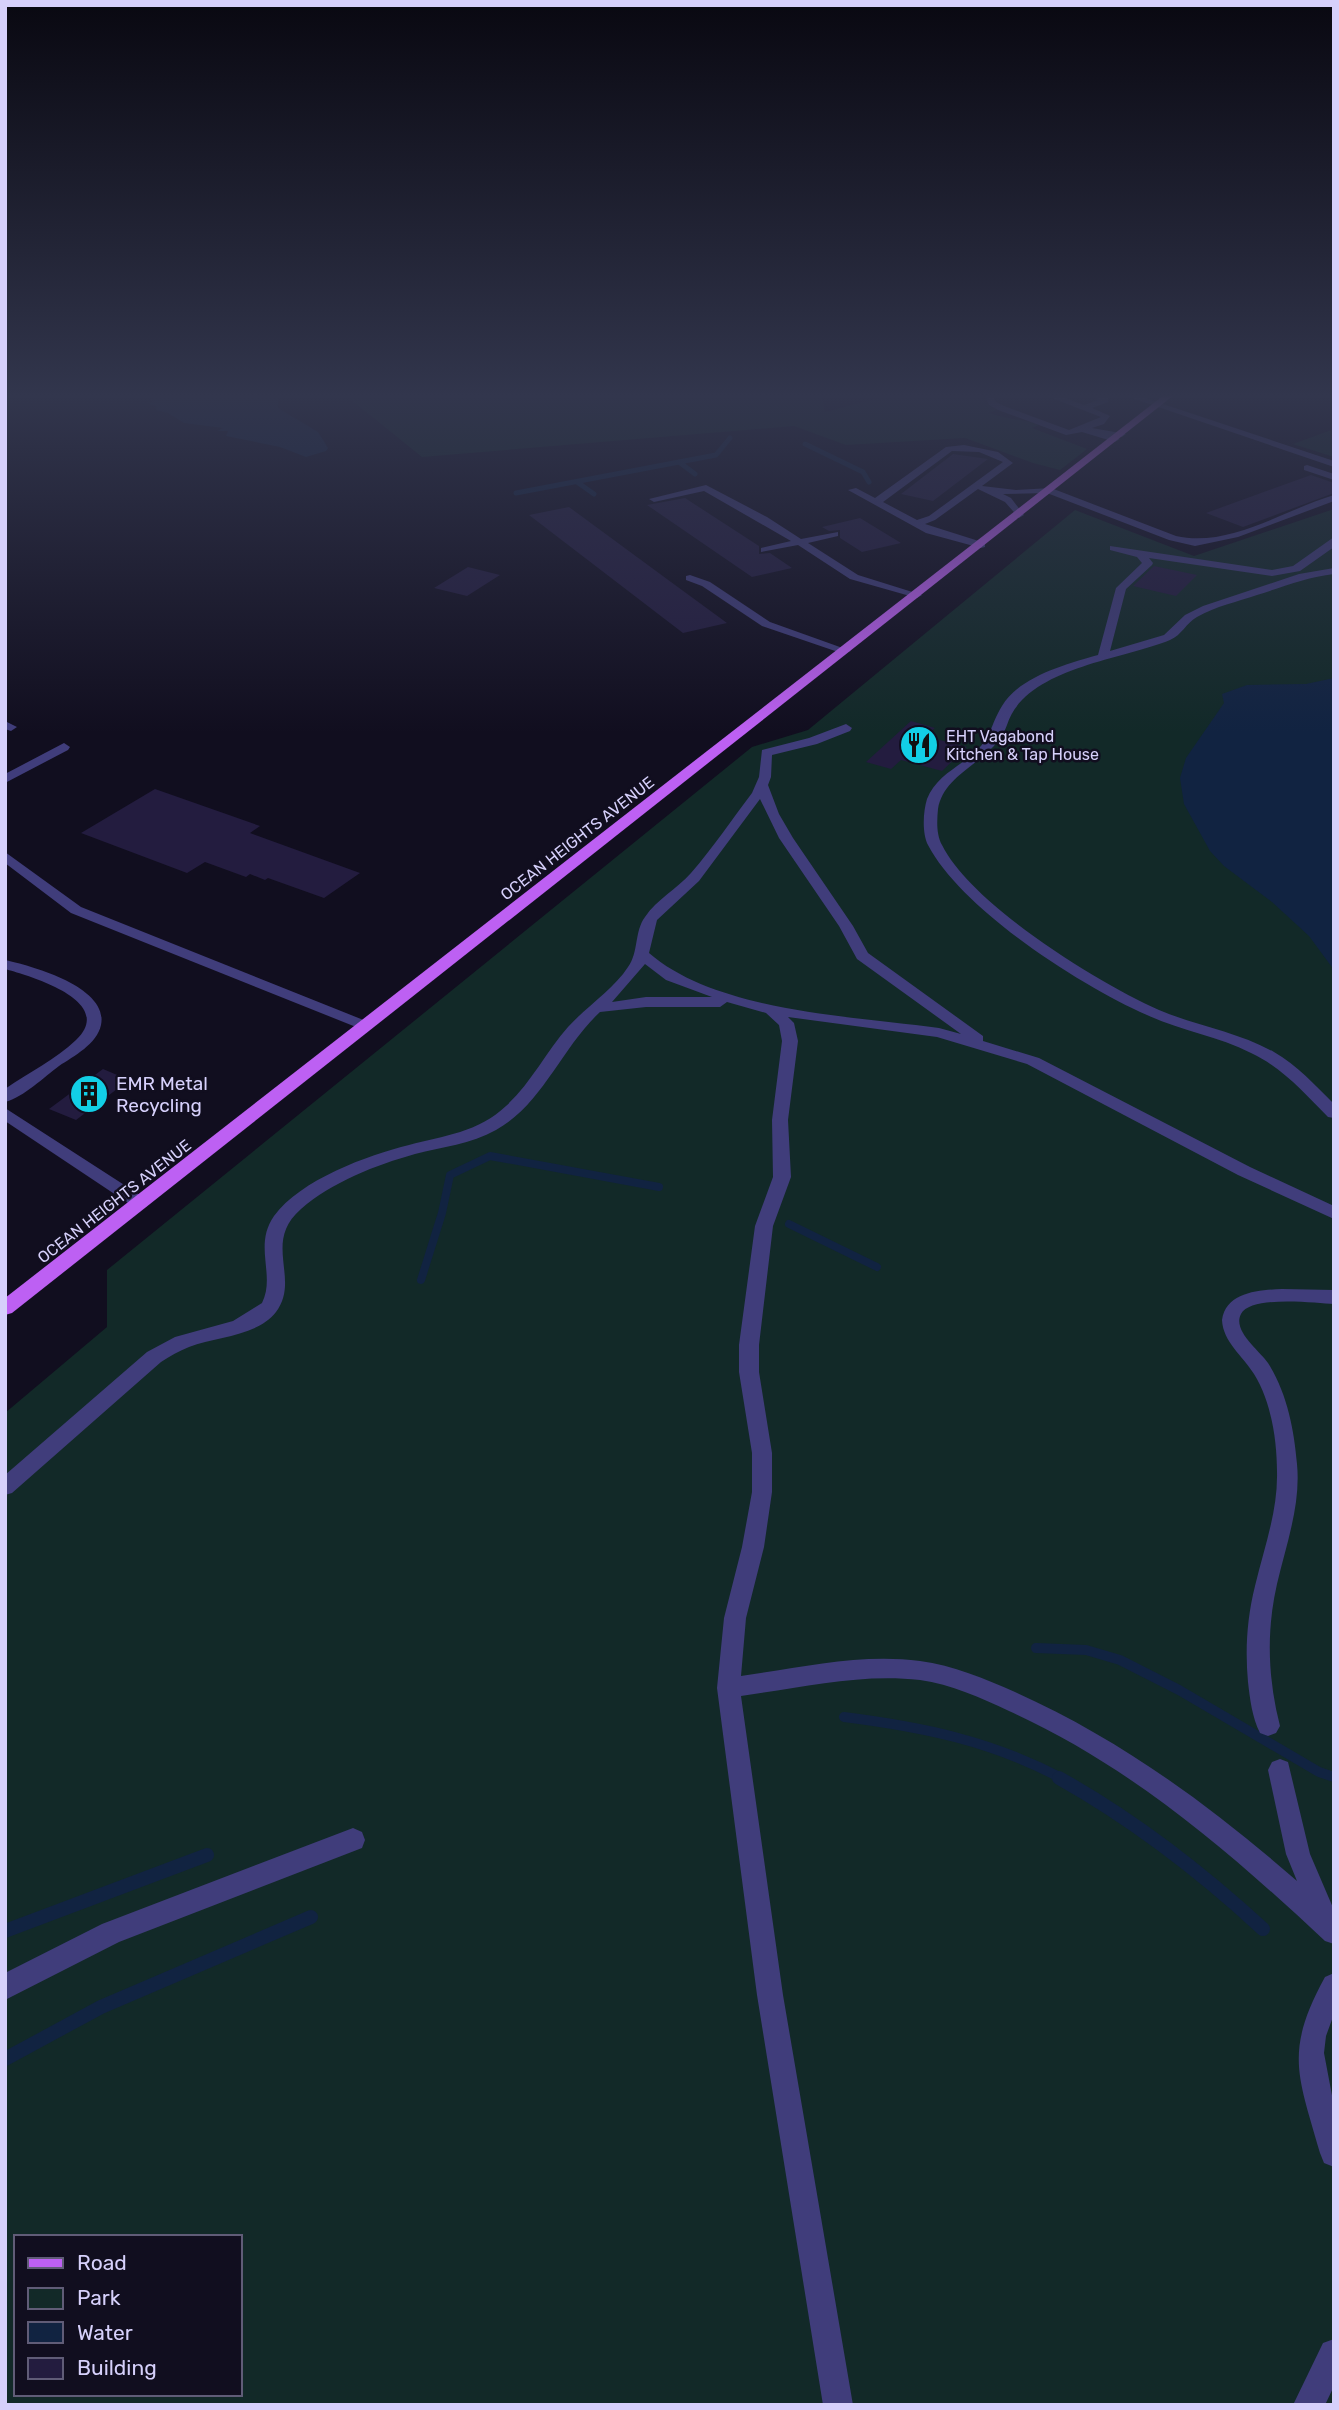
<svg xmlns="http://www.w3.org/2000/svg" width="1339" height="2410" font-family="Rubik,sans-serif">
	<rect width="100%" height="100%" fill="#110e1f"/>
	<path fill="#122928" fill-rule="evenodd" d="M345,395H822L825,412L890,395H982L985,403L997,410L989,413C1006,419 1022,419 1039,425L1032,428L1087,449L1060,470L1033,463L965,438L846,445L794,426L422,457Z
		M1334,429V457L1293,444Z
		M1334,509V2405H5V1413L107,1327V1270L752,747L808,730L1075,510L1194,556ZM16,2237H240V2394H16Z"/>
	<path fill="#112341" d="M146,395H277L275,397L278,399V408L318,432L328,448L326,451L306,457L280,447L226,436L228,431H217L223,428L184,423L168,413L156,410L157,407L148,403L154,401Z
		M1334,678V970L1309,936L1272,902L1224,866L1210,851L1184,804L1180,778L1186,758L1224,703L1222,694L1247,685L1306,684Z"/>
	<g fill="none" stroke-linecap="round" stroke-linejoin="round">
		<path stroke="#112341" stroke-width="5" d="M805,444L863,472L869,482
			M679,462L695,474
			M577,482L594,494
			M516,493L716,455L730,438"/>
		<path stroke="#112341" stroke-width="8" d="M789,1224L877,1267
			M421,1280L442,1213L450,1175L490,1156L659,1187"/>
		<path stroke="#112341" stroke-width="10" d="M1036,1648L1086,1650L1120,1660L1179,1690L1319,1772L1334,1777
			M844,1717C923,1727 992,1741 1063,1779"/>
		<path stroke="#112341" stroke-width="14" d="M1059,1778C1134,1820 1200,1871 1263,1929
			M5,1931L207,1855
			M5,2059L101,2007L311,1917"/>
	</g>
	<path fill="#231c3f" d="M953,454L988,459L933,501L901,494Z
		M1311,475L1334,483V493L1243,527L1206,513Z
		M685,498L759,546V554L770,553L792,568L752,577L647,505Z
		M569,507L671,582L727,623L683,633L529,515Z
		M860,518L901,543L862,552L840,538V530L829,531L822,527Z
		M1154,566L1197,575L1176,596L1133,586Z
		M468,567L500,575L467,596L434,588Z
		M911,721L935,728L928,734L938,737L936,739L967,747L942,771L901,760L891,769L866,762Z
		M155,789L260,826L250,833L360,873L324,898L268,878L265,880L250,874L246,877L205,862L187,873L81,833Z
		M103,1069L129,1080L76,1120L49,1109Z"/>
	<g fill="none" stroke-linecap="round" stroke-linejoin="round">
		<path fill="#403d7b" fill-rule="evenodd" d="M985,395H993L996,402L1004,406L1069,430L1101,417L1044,395H1057L1084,405L1098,400L1093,395L1108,398V402L1092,408L1110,416L1104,424L1092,428L1126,434L1122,437L1112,436L1120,439L1115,442L1082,432L1066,435L998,410L989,405Z
			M1123,395H1136L1334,461V467Z
			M964,445L998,452L1013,463L982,486L1016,490L1051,488L1176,536C1229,548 1284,510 1334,495V501L1238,537L1195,546L1169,540L1047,493L1003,494L1011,498L1024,515L1019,518L1005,502L978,489L935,520L925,524L985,543V547L981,548L926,533L848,490L856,488L875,498L946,447ZM952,451L979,452L1003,462L929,516L917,520L883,502Z
			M1307,465L1334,474V480L1304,470V466Z
			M706,485L767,517L801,539L838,532V536L808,543L858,575L922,595L917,598L850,579L798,545L761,552V548L791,541L704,491L654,502L649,499Z
			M1334,537V547L1300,571L1272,576L1149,558L1153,563L1152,565L1126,589L1110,651L1164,635L1185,615L1203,606L1299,574L1334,568V574C1307,577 1283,587 1257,595C1237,602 1216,606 1197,617C1186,623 1182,635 1170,640C1121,660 1025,668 1007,725C995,761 944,771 938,809C937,820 936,834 942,845C972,905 1098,983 1159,1010C1197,1026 1238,1032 1274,1052C1297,1065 1315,1085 1334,1104V1118L1328,1117C1304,1093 1283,1068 1251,1053C1218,1036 1181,1031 1147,1015C1081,986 962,910 928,845C922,833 923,812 927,799C935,778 956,768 972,755C993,737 989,727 1002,706C1020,676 1067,664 1098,655L1116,588L1142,563L1137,557L1110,550V546L1272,570L1293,566Z
			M690,575L710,582L770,622L851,651L841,653L762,626L702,586L686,580V576Z
			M5,721L17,727L11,731L5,729Z
			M846,724L852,728L850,731L817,744L772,755L771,777L768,785L779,814L793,838L853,926L868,953L983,1036V1041L1039,1058L1250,1167L1334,1206V1219L1238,1175L1027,1064L937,1037L788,1017L794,1023L798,1041L788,1120L791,1177L773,1226L759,1345V1372L772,1453V1492L764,1547L746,1618L741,1676C799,1668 860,1653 920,1661C953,1665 985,1679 1015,1692C1120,1739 1211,1806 1297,1881L1286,1854L1268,1770L1272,1762L1280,1759L1288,1762L1310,1854L1334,1910V1944L1325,1941C1230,1852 1129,1765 1009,1711C981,1698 951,1684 920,1680C860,1673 799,1688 741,1696L783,1995L853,2405H823L757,1995L717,1688L724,1618L742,1547L752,1492V1453L739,1372V1345L755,1226L773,1177L772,1120L782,1041L779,1025L766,1013L727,1002L720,1007H646L600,1012C562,1047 542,1105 496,1130C471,1144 442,1147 415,1154C376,1165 332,1182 301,1209C262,1243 301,1279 276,1312C256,1337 217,1336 189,1347C179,1351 170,1356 161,1362L12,1493L5,1495V1475L147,1352L175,1337L233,1321L262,1303C276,1275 253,1246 274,1216C300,1180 368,1155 409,1145C443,1136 479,1132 506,1106C531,1083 546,1052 568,1027C587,1006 613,990 628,967C639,952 634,932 645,917C657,899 677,889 691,873C713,848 732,819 752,793L759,777L762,750L809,738ZM760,799L779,838L839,926L857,959L961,1034L939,1028C852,1016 717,1012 649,953L657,920L699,881ZM645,964L666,980L712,997H646L612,1002Z
			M64,743L70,747L68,750L5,783V774Z
			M5,852L81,907L371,1023L374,1026L366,1031L71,913L5,863Z
			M5,960C32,966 109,987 101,1025C97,1044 74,1056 59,1066C44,1077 24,1097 5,1102V1089C28,1073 56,1059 76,1040C117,1001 30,976 5,969Z
			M5,1108L146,1199L149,1203L146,1207H134L5,1121Z
			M1282,1289L1334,1290V1304C1315,1303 1251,1295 1241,1314C1232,1331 1260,1351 1268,1363C1287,1393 1294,1429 1297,1464C1301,1505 1286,1545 1277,1584C1266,1632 1268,1679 1280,1726L1276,1733L1268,1736L1260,1733C1252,1717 1250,1699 1248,1682C1245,1650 1247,1618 1255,1586C1264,1548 1278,1511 1277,1472C1277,1440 1271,1401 1254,1374C1243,1356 1223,1342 1222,1320C1226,1292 1259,1290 1282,1289Z
			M353,1828L362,1832L365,1840L362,1848L119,1942L5,2000V1973L102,1924Z
			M1334,1973V2014L1326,2036L1324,2053L1334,2106V2167L1324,2163L1320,2153C1298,2075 1284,2052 1325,1977Z
			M1334,2339V2386L1325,2405H1293L1323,2343Z"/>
		<path fill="#bd60f3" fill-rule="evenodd" d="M1164,395H1174L12,1313L5,1315V1298Z"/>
	</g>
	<linearGradient id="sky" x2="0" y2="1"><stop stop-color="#090811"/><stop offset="0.54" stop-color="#32364d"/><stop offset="1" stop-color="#32364d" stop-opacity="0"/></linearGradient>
	<rect width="1339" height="733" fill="url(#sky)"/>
	<defs>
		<symbol id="restaurant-disc" viewBox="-11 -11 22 22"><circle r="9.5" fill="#12cfe6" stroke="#110e1f"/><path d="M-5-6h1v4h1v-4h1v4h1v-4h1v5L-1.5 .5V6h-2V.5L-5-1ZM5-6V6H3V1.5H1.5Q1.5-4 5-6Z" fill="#111"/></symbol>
		<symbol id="building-disc" viewBox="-11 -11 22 22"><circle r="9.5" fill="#12cfe6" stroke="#110e1f"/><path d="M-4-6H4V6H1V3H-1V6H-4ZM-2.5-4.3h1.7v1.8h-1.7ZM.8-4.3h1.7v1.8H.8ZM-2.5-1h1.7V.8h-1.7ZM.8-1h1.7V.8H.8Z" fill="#111"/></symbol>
	</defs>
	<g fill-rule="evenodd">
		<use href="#restaurant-disc" x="897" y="723" width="44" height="44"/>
		<use href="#building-disc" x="67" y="1072" width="44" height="44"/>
	</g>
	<g text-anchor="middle" stroke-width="5" stroke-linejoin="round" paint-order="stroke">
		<g font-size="16" fill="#d6d0fb" stroke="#110e1f" text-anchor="start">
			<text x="946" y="742">EHT Vagabond<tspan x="946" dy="18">Kitchen &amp; Tap House</tspan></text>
		</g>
		<g font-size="16" fill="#d6d0fb" stroke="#110e1f">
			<text transform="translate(577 838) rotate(-38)" y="6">OCEAN HEIGHTS AVENUE</text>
			<text transform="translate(114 1201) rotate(-38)" y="6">OCEAN HEIGHTS AVENUE</text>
		</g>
		<g font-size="19" fill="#d6d0fb" stroke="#110e1f" text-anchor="start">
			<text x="116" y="1090">EMR Metal<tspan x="116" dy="22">Recycling</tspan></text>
		</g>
	</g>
	<rect width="1339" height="2410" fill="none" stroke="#d6d0fb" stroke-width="14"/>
	<rect x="14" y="2235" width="228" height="161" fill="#110e1f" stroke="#605c77" stroke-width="2"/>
	<rect x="28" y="2258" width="35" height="10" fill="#bd60f3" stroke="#605c77" stroke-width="2"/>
	<text x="77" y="2270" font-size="21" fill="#d6d0fb">Road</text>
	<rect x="28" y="2288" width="35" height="21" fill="#122928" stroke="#605c77" stroke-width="2"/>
	<text x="77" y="2305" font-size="21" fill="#d6d0fb">Park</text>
	<rect x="28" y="2322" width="35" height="21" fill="#112341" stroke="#605c77" stroke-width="2"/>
	<text x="77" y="2340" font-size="21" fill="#d6d0fb">Water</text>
	<rect x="28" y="2358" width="35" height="21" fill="#231c3f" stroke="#605c77" stroke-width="2"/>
	<text x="77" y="2375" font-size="21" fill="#d6d0fb">Building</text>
</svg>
